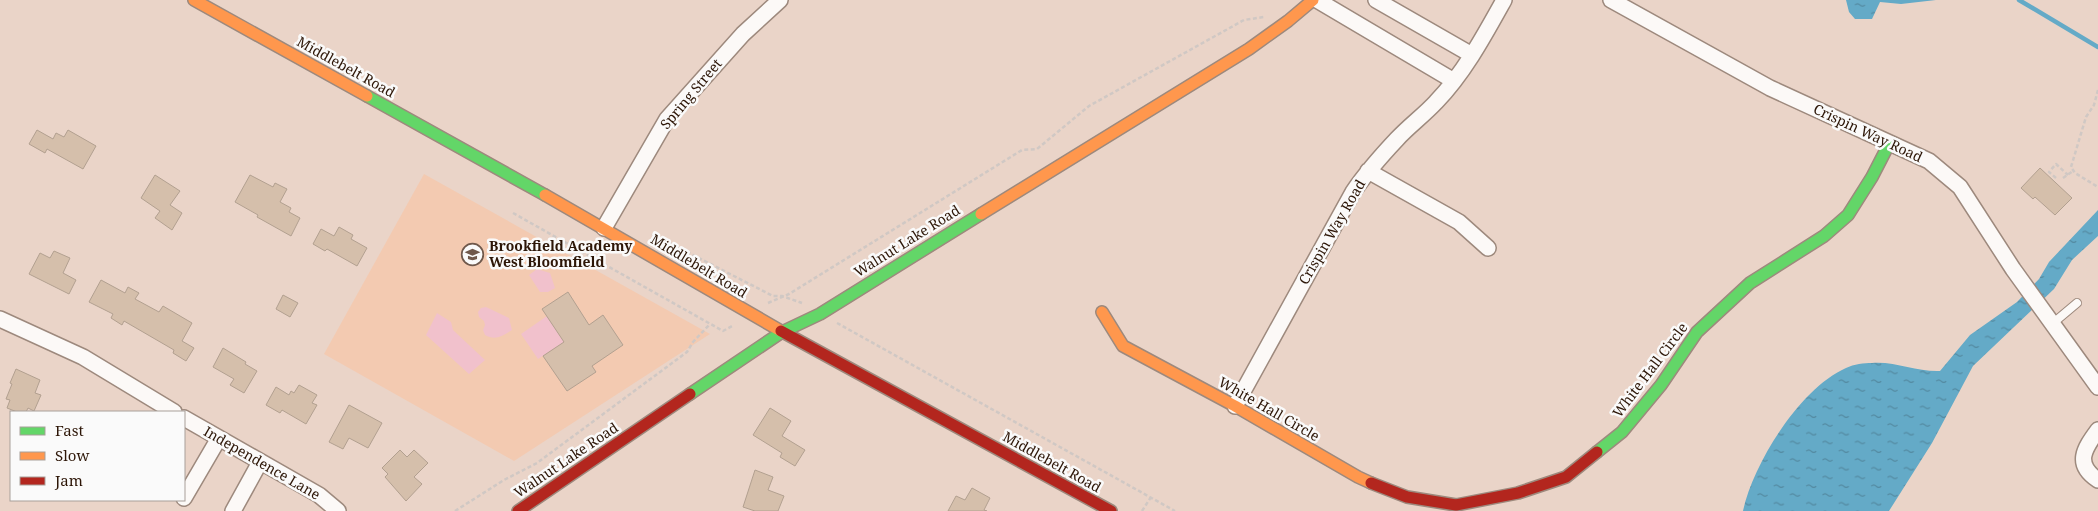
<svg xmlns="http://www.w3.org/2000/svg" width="2098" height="511" font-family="'Noto Serif',serif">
	<defs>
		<pattern id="water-ripples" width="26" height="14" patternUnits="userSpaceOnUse" patternTransform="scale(1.25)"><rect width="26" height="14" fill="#64aac7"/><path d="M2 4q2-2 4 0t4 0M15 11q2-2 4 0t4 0" fill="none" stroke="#5389a0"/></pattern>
	</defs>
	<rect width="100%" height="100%" fill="#ead4c8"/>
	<path fill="#f3cab1" d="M424,174L710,334L514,461L324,354Z"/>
	<path fill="#f1c1cc" d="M537,269L550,273L555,288L548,292H540L529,275Z
		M486,307L509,318L512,330C503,336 495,341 485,335L483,330L485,325L484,321L479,317L478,312L481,308Z
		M437,313L451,322L453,330L485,360L469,374L426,335Z
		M547,316L564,342L538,359L521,334Z"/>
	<path fill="url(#water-ripples)" d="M1846,0H1936L1901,4L1880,2L1872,19H1855L1849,12Z
		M2098,210V236L2072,260L2054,289L1973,366L1932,443L1889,511H1743C1753,464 1800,388 1846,368C1854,364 1864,363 1872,363C1895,361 1917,372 1940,371L1970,335L2017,302L2039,279L2049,262Z"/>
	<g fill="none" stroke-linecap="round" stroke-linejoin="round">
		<path stroke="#64aac7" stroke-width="4.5" d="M2019,0L2098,47"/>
	</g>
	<path fill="#d5bfab" stroke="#b2a090" d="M37,130L53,139L56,133L64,137L68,130L96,146L83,169L47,149L45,153L29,144Z
		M2040,168L2072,198L2055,215L2035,197L2033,199L2021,188Z
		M155,175L180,191L170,205L182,213L172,230L155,218L160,211L141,198Z
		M250,175L273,187L275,183L287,189L280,202L291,208L289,212L300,218L291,236L257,217L258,215L235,202Z
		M339,227L353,235L351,239L367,248L357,266L327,249L325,251L313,244L321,229L334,236Z
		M54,251L70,258L63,273L76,280L69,294L29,274L40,253L50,258Z
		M101,280L125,293L128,287L139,293L135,299L159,312L163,306L192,323L182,341L194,348L186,361L173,353L174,350L124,321L122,325L111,318L113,314L89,302Z
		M568,292L589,325L603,315L623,345L592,366L596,372L567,391L543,356L564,342L542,309Z
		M283,295L298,303L290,317L276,309Z
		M223,348L246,362L245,364L257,371L244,393L230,385L234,379L213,367Z
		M16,369L40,380L35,393L41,395L34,411L28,408L26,412H17L7,408L10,400L6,399L12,384L10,383Z
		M299,385L317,395L312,403L317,405L306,424L282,410L280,413L266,405L276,387L289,395L291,391L294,393Z
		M349,405L382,423L368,448L349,438L343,449L329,442Z
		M770,408L791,421L782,436L805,450L795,466L780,457L782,453L753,435Z
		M400,450L407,457L414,450L428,463L414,477L422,484L406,501L385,477L388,474L382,468Z
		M755,470L773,477L768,490L784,496L778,511H755L743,507Z
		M972,488L990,498L984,510L987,511H948L956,496L965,500Z"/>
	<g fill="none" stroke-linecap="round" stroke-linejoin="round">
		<defs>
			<path id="lane" d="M2052,324L2077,303"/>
			<path id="street" d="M1317,0L1454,81
				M1376,0L1472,55
				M1611,0L1770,88L1929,161L1960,187L2013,269L2098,387
				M1368,171L1459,222L1488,248
				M604,228L667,119L743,34L780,0
				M0,319L83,357L174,412
				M1235,406L1353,192C1366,173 1381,156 1397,139C1409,126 1424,115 1436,102C1464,73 1484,36 1504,0
				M184,418L319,495L338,511
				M2098,430C2084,449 2074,464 2098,480
				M184,498L219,438
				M233,511L260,462"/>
			<path id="fast" d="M367,96L545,195
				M690,394L782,332L820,314L981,214
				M1597,452L1622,432L1661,385L1697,332L1750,283L1824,236L1848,215L1872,177L1889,144"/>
			<path id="slow" d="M194,0L367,96
				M545,195L781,331
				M981,214L1249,49L1288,21L1313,0
				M1102,312L1123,346L1235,406L1358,477L1371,483"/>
			<path id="jam" d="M781,331L1111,511
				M1371,483L1407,497L1456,505L1518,493L1566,477L1597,452
				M518,511L690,394"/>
		</defs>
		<use href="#lane" stroke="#9d897d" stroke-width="10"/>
		<use href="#street" stroke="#9d897d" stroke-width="18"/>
		<use href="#fast" stroke="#9d897d" stroke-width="14"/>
		<use href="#slow" stroke="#9d897d" stroke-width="14"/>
		<use href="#jam" stroke="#9d897d" stroke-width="14"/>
		<path stroke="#d0c8c4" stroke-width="2.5" stroke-dasharray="4 2.5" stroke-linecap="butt" d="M2098,90L2094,105L2086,117L2071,167L2075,173L2098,187
			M2056,178L2049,172L2056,164L2068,175
			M2063,178L2073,171
			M513,213L723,331L734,325
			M652,234L773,296H782L802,303
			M768,303L789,294L1022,150L1037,149L1089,106L1244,20L1264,17
			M837,323L1175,511
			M455,511L504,480L537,463L687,352L693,342L710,324
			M1142,511L1151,497"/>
		<use href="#lane" stroke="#fcf9f7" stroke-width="8"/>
		<use href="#street" stroke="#fcf9f7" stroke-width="15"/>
		<use href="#fast" stroke="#63d668" stroke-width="11"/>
		<use href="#slow" stroke="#ff974d" stroke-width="11"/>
		<use href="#jam" stroke="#b3261e" stroke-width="11"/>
	</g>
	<defs>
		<symbol id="school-ring" viewBox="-11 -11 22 22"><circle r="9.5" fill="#fafafa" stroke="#6f584b" stroke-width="1.5"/><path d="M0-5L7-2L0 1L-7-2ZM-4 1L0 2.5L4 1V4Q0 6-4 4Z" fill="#6f584b"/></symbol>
	</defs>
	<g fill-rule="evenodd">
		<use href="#school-ring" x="460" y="242" width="25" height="25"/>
	</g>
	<g text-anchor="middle" stroke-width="5" stroke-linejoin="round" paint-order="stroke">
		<g font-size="14" fill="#2d1607" stroke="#fafafa">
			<text transform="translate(346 67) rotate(29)" y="5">Middlebelt Road</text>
			<text transform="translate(691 94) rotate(-50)" y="5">Spring Street</text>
			<text transform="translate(1868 133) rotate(25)" y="5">Crispin Way Road</text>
			<text transform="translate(1332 232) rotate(-60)" y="5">Crispin Way Road</text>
			<text transform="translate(907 241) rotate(-32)" y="5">Walnut Lake Road</text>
			<text transform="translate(699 266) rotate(31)" y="5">Middlebelt Road</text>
			<text transform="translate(1650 370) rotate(-53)" y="5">White Hall Circle</text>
			<text transform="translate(1269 409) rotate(30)" y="5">White Hall Circle</text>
			<text transform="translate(566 460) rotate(-34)" y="5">Walnut Lake Road</text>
			<text transform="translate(1052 462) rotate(29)" y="5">Middlebelt Road</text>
			<text transform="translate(262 463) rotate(30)" y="5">Independence Lane</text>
		</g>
		<g font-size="14" font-weight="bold" fill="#2d1607" stroke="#fafafa" text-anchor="start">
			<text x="489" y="251">Brookfield Academy<tspan x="489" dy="16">West Bloomfield</tspan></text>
		</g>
	</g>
	<rect x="10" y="411" width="175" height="90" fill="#fafafa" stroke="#a89f99"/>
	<rect x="20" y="427" width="25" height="8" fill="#63d668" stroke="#a89f99"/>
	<text x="55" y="436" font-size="15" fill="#2d1607">Fast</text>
	<rect x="20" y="452" width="25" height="8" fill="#ff974d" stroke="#a89f99"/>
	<text x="55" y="461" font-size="15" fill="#2d1607">Slow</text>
	<rect x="20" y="477" width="25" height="8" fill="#b3261e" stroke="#a89f99"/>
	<text x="55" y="486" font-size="15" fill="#2d1607">Jam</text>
</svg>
